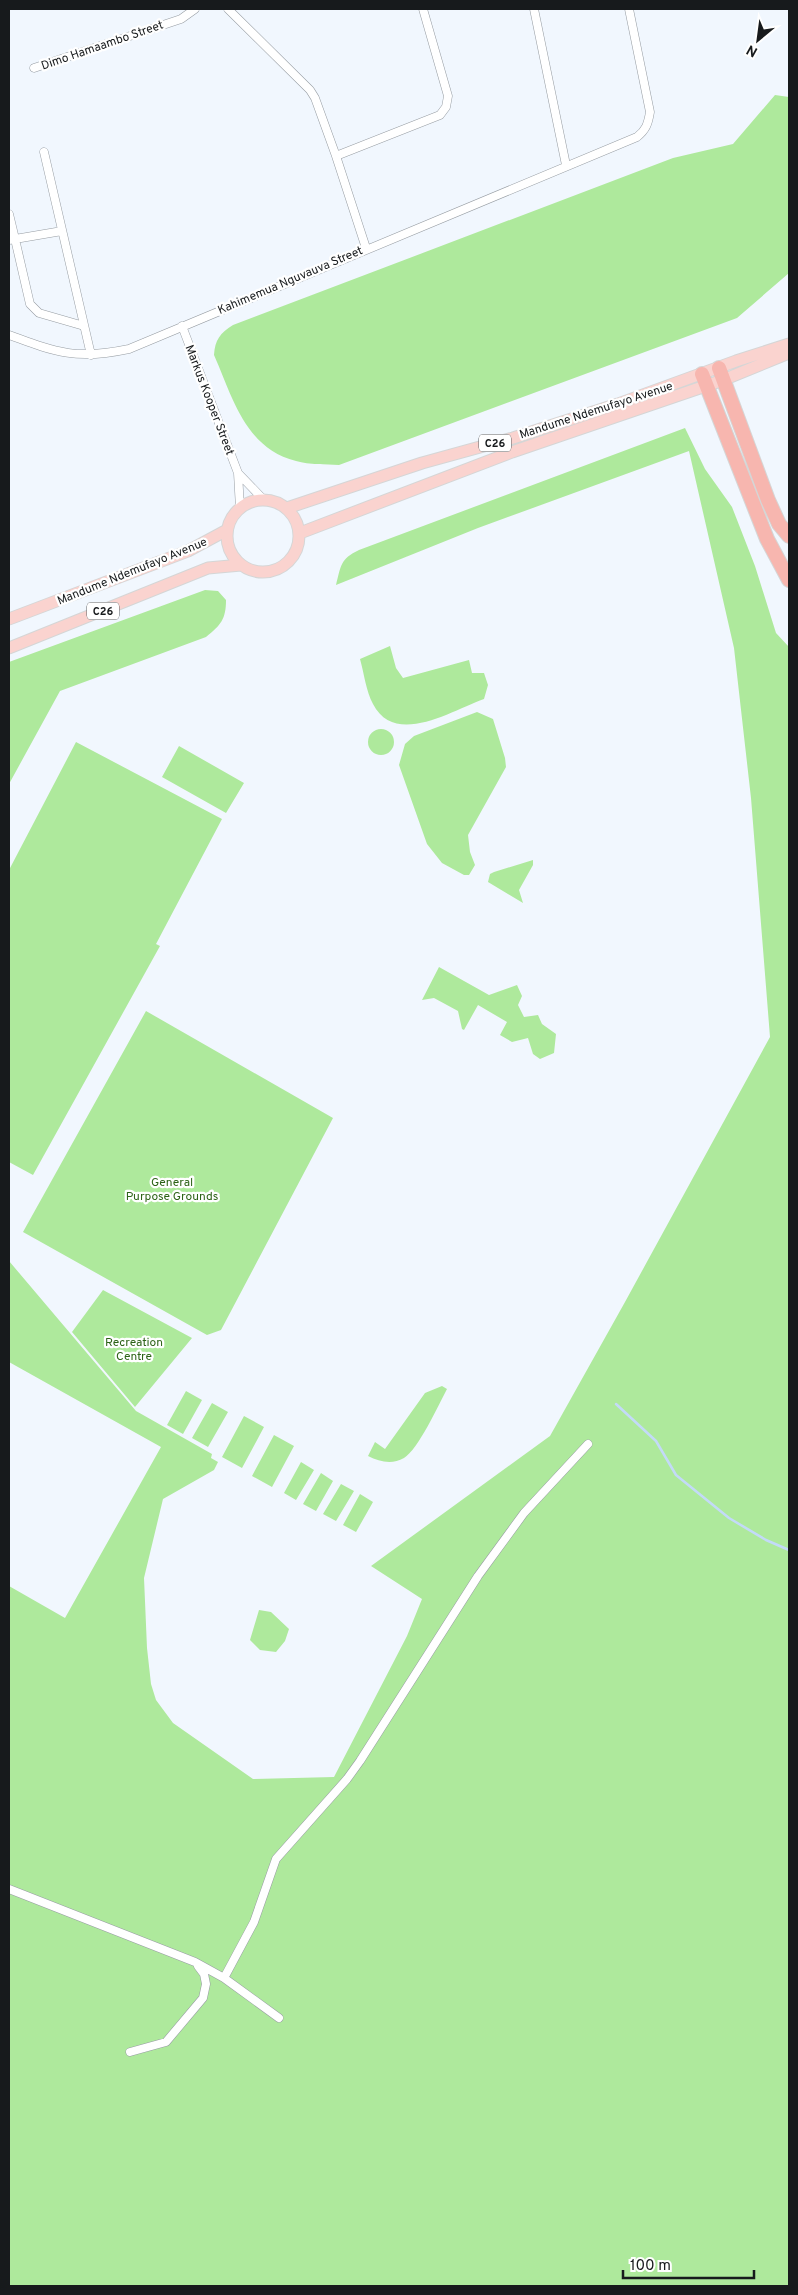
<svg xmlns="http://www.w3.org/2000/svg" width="798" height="2295" font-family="Overpass,sans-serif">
	<rect width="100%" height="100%" fill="#f1f7fe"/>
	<path fill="#aee99c" d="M775,95L789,97V273L737,318L339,465C325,464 310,465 296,461C245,448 233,398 214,355C215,340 220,333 233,325L673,158L733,144Z
		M685,428L705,469L732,507L755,566L776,633L789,647V2286H9V1586L65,1618L161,1447L9,1362V1261L136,1411L212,1454L211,1458L218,1462L214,1470L163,1499L144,1578L147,1648L151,1684L156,1700L173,1723L253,1779L334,1777L407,1636L422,1599L371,1566L550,1436L625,1302L770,1037L751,798L734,648L689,451L478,528L336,585C341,566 340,559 359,550Z
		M205,590L218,591L226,600C226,619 221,625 206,637L60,691L9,784V662Z
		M390,646L396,668L403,678L469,660L472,673H484L488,685L484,699C451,711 395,747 373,704C366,691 364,673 360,659Z
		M477,712L493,719L505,758L506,767L468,835L470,852L475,865L469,875H464L442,863L427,844L399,765L405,744L414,736Z
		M368 742a13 13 0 1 1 26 0a13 13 0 1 1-26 0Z
		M76,742L222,819L156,944L160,946L33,1175L9,1162V870Z
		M179,746L244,783L226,813L162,777Z
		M533,860V865L519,890L523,903L488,882L490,874L494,872Z
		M439,967L489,995L517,985L522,996L518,1005L524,1017L538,1015L542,1024L556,1034L554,1053L540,1059L533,1054L528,1038L512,1042L500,1035L507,1022L478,1005L464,1030L462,1029L458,1011L434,998L422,1000Z
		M146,1011L333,1118L221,1330L207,1335L23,1232Z
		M103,1290L192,1338L135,1407L72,1332Z
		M442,1386L447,1389C439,1404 418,1450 404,1458C392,1465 380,1462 368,1456L375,1442L385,1449L425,1393Z
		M186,1391L202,1400L183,1434L167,1425Z
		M212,1403L228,1412L208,1447L192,1438Z
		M244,1416L264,1427L242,1468L222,1457Z
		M274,1435L294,1446L272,1487L252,1476Z
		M301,1462L314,1470L296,1500L284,1493Z
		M321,1473L333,1481L316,1511L303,1504Z
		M341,1484L354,1491L336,1521L323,1514Z
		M360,1494L373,1502L356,1532L343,1525Z
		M259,1610L271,1612L289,1629L285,1641L276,1652L260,1650L250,1640Z"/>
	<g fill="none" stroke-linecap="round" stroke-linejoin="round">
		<path stroke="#c3daf8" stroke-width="2.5" d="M616,1404L656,1441L676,1475L729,1518L766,1540L789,1550"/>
		<defs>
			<path id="street" d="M228,9L310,90L315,98L336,156L366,248
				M534,9L566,165
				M34,68L181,19L195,9
				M44,152L91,355
				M336,156L440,115L446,107L448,96L423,9
				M9,214L15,239L62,231
				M9,240L15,239L30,304L39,313L84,326
				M182,326L238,473L240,508
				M9,335C58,353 77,360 129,349L637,137C646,130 648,124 650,112L629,9
				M238,473L264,500
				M9,1889L195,1962L224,1978L279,2018
				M224,1978L254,1922L276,1859L347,1779L360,1761L478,1576L524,1513L588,1444
				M130,2052L166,2042L203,1998L206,1984L204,1974L198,1966"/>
			<path id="primary" d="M227 536a36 36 0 1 1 72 0a36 36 0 1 1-72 0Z
				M287,508L422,463L513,438L618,404L736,361L789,344
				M300,533L512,452L723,380L789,353
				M9,619L188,551L227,530
				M9,648L208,568L241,565"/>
			<path id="highway" d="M719,368L768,500L779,524L789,536
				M702,374L767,539L789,580"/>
		</defs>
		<use href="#street" stroke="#979da3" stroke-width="9"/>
		<use href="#primary" stroke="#d5d6d6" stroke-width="13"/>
		<use href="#highway" stroke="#d5d6d6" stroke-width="16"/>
		<use href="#street" stroke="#fff" stroke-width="8"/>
		<use href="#primary" stroke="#fad3cf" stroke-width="11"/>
		<use href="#highway" stroke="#f7b6af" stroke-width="14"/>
	</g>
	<g text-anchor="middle" stroke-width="4.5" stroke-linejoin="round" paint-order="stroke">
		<g fill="#fff" stroke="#5d5f60" stroke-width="1">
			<rect x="479" y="434.5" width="32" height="17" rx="4"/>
			<rect x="87" y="602.5" width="32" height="17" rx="4"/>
		</g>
		<g font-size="11" font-weight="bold" fill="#171a1c">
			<text x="495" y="447">C26</text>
			<text x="103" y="615">C26</text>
		</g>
		<g font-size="12" fill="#171a1c" stroke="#fff">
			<text transform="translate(102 45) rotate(-19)" y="4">Dimo Hamaambo Street</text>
			<text transform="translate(290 280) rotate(-23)" y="4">Kahimemua Nguvauva Street</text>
			<text transform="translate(210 400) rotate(69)" y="4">Markus Kooper Street</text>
			<text transform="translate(596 410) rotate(-18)" y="4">Mandume Ndemufayo Avenue</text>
			<text transform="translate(132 571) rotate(-22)" y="4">Mandume Ndemufayo Avenue</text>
		</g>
		<g font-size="12" fill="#2d6317" stroke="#fff">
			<text x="172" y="1186">General<tspan x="172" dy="14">Purpose Grounds</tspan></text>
			<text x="134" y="1346">Recreation<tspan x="134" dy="14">Centre</tspan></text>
		</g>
	</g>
	<rect width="798" height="2295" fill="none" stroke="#171a1c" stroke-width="20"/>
	<g transform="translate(758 40) rotate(209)" stroke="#ffffff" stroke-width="4" paint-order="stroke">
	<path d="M0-4L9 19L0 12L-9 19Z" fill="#171a1c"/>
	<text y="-8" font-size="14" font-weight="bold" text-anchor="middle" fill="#171a1c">N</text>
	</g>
	<path d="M623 2270v8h131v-8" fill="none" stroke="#171a1c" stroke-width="2.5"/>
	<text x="630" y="2270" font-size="15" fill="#171a1c" stroke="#ffffff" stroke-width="4" paint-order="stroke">100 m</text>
</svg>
